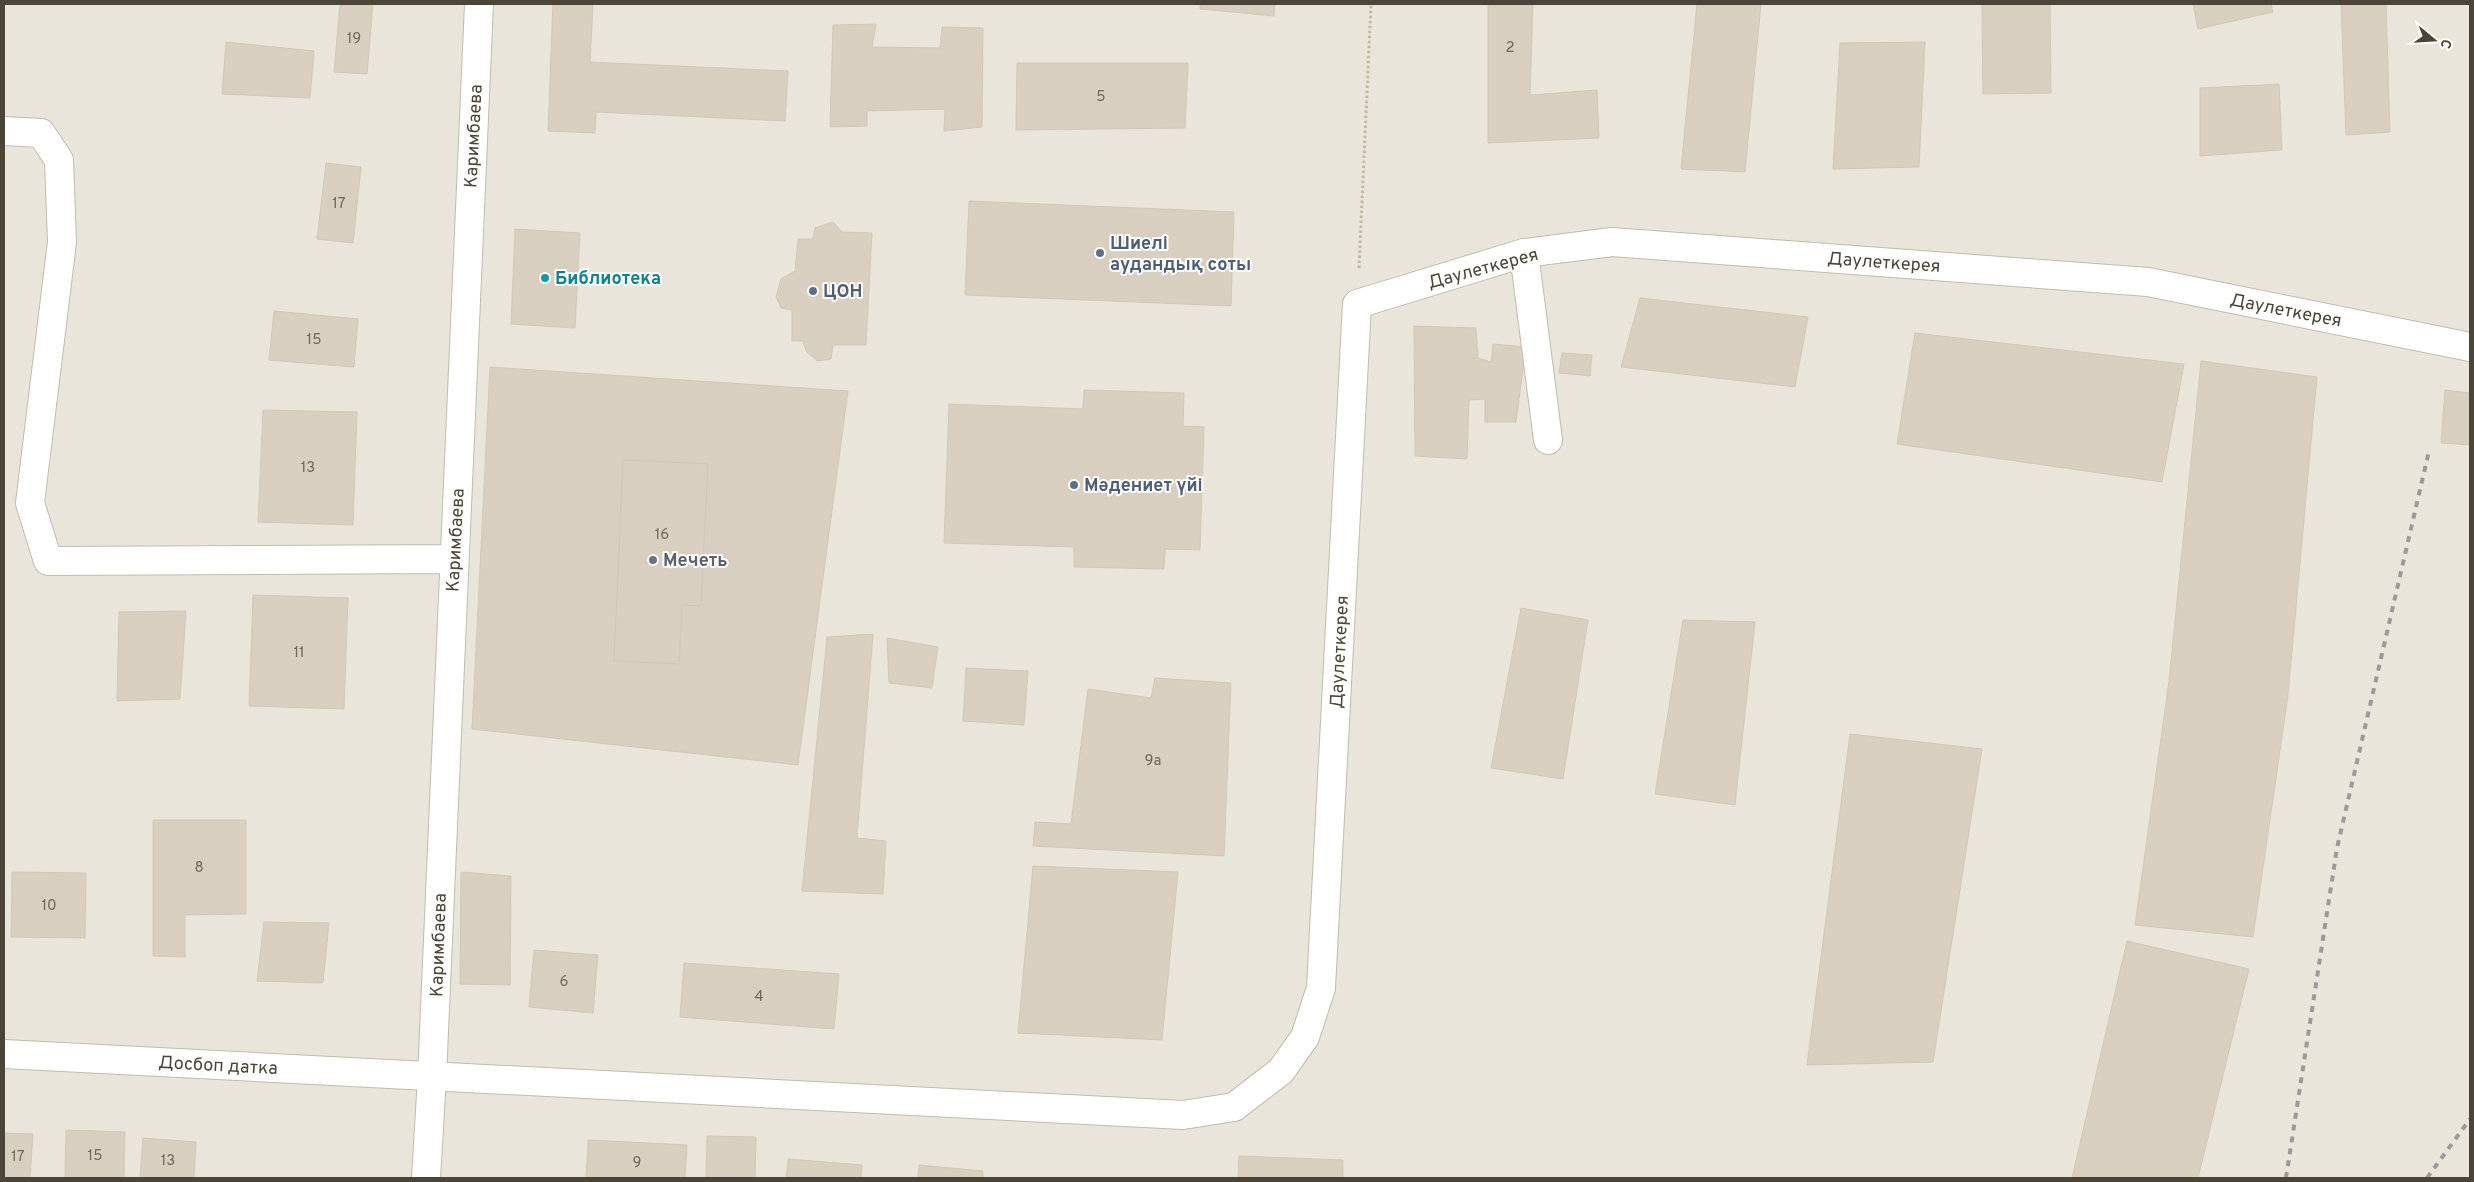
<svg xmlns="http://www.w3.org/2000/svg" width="2474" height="1182" font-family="Overpass,sans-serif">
	<rect width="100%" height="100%" fill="#f6f3ec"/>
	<path fill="#eae5da" d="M4,4H2470V1178H4Z"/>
	<path fill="#d8cfc1" stroke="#d3c7b4" d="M340,4H373L367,74L334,72Z
		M553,4H593L590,62L788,71L785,121L596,112L595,133L548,131Z
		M1200,4H1275L1274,16L1200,9Z
		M1488,4H1533L1530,95L1597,90L1599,138L1488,143Z
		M1697,4H1761L1745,172L1681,169Z
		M1982,4H2050L2051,93L1983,94Z
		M2193,4H2271L2273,12L2198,29Z
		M2341,4H2386L2390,132L2346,135Z
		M876,24L872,47L940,48L942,27L983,28L982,127L944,131L945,109L867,111V126L830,127L833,25Z
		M226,42L314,51L310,98L222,94Z
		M1925,42L1919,167L1833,169L1840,43Z
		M1017,63H1188L1185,128L1016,130Z
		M2279,84L2282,150L2200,156V88Z
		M326,163L361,167L353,243L317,239Z
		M969,201L1234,212L1231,306L965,295Z
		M833,222L842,232L872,233L866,345H833L831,359L817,361L806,351L803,341H792V310L781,308L776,297L781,279L795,271L798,239H813L815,228Z
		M515,229L580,233L575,328L511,324Z
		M1640,298L1808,317L1795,387L1621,367Z
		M274,311L358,319L354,367L269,360Z
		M1414,326L1476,328L1478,358L1491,362L1493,344L1526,347L1516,422H1485V399L1469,400L1467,459L1415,456Z
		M1915,333L2184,364L2162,482L1897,444Z
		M1562,353L1592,355L1590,376L1559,373Z
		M2201,361L2317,377L2288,695L2253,937L2135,925L2169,681Z
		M490,367L848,391L798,765L472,729Z
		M1084,390L1184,393L1183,426L1204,427L1200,550L1165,549L1164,569L1074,567V547L944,543L949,404L1083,409Z
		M2445,390L2470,393V445L2441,443Z
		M263,410L357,412L353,525L258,522Z
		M623,460L708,464L701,606L682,605L679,664L614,661Z
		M253,595L348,598L344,709L249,706Z
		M1521,608L1588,620L1563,779L1491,768Z
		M186,611L180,699L117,701L119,612Z
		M1683,620L1755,622L1735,805L1655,794Z
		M873,634L857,838L886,841L883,894L802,891L827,637Z
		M887,638L938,647L932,688L889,683Z
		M966,668L1028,671L1024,725L963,721Z
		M1155,678L1231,683L1224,856L1033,846L1035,822L1071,824L1088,689L1151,698Z
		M1850,734L1982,749L1933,1062L1807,1065Z
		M153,820H246V914L185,915V957L153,956Z
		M1033,866L1178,872L1162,1040L1018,1033Z
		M12,872L86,873L85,938L11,937Z
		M461,872L511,876L510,985L460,984Z
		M264,922L329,923L323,983L257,981Z
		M2127,941L2249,969L2198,1178H2072Z
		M534,950L598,955L593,1013L529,1007Z
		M684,963L839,974L834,1029L680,1017Z
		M66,1130L125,1132L124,1178H65Z
		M4,1133L33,1134L30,1178H4Z
		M707,1136L756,1137L755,1178H706Z
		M143,1138L196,1142L194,1178H140Z
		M588,1140L687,1145L685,1178H586Z
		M1239,1156L1343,1160V1178H1238Z
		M788,1159L862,1165L861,1178H786Z
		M919,1165L983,1171V1178H918Z"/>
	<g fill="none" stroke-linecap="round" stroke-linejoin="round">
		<defs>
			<path id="minor" d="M4,131L41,133L59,160L62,242L30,503L48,561L454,559
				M1524,253L1548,440
				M4,1054L1183,1115L1234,1107L1281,1071L1305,1037L1321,988L1357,304L1524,253L1612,242L2148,282L2470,347
				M426,1178L432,1077L479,4"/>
		</defs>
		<use href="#minor" stroke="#c2bbae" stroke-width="30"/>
		<path stroke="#c4b79f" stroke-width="3" stroke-dasharray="2.5 2.5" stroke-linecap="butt" d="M1359,268L1371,4"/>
		<use href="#minor" stroke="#fff" stroke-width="28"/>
		<path stroke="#9a9a9a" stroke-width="4" stroke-dasharray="6 6" stroke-linecap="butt" d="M2286,1178L2337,848L2429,451
			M2427,1178L2470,1119"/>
	</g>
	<g fill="#5c6f8a" stroke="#fff" stroke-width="2">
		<circle cx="1100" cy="253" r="5"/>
		<circle cx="813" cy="291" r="5"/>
		<circle cx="1074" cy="485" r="5"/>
	</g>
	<circle fill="#0f9aa8" stroke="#fff" stroke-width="2" cx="545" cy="278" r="5"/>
	<circle fill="#6b7280" stroke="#fff" stroke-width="2" cx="653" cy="560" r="5"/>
	<g text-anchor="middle" stroke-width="4" stroke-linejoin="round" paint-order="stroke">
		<g font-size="15" fill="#6e675b">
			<text x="354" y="43">19</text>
			<text x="1510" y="52">2</text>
			<text x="1101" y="101">5</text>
			<text x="339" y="208">17</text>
			<text x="314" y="344">15</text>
			<text x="308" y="472">13</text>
			<text x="662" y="539">16</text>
			<text x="299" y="657">11</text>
			<text x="1153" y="765">9а</text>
			<text x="199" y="872">8</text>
			<text x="49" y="910">10</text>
			<text x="564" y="986">6</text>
			<text x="759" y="1001">4</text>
			<text x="95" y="1160">15</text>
			<text x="18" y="1161">17</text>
			<text x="168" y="1165">13</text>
			<text x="637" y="1167">9</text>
		</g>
		<g font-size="18" fill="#4b4439" stroke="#fff">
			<text transform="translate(473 136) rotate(-87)" y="6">Каримбаева</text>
			<text transform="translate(1884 262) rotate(4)" y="6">Даулеткерея</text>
			<text transform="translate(1483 268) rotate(-15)" y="6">Даулеткерея</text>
			<text transform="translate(2286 310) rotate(11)" y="6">Даулеткерея</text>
			<text transform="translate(455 540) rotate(-87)" y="6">Каримбаева</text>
			<text transform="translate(1339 652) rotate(-87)" y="6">Даулеткерея</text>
			<text transform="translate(438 945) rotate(-88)" y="6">Каримбаева</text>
			<text transform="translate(218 1065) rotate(3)" y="6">Досбоп датка</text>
		</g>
		<g font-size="18" font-weight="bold" fill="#4e5e75" stroke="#fff" text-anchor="start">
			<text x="1110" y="249">Шиелі<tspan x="1110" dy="21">аудандық соты</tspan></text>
			<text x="823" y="297">ЦОН</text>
			<text x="1084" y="491">Мәдениет үйі</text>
		</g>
		<g font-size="18" font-weight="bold" fill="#0d838f" stroke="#fff" text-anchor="start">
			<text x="555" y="284">Библиотека</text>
		</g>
		<g font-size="18" font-weight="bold" fill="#5b616d" stroke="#fff" text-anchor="start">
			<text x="663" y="566">Мечеть</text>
		</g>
	</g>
	<rect width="2474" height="1182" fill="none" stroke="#4b4439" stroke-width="10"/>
	<g transform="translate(2434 40) rotate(108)" stroke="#ffffff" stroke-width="4" paint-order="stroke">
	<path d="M0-4L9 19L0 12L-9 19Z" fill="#4b4439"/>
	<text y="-8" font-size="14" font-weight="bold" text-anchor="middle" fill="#4b4439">С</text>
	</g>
</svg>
